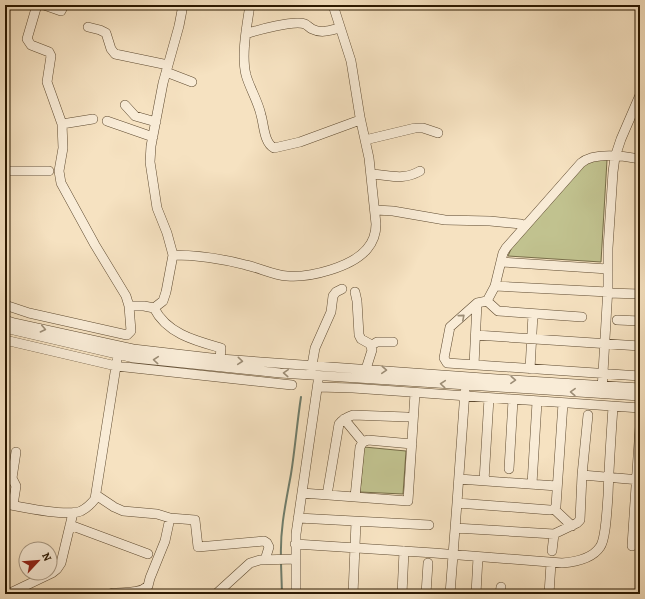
<svg xmlns="http://www.w3.org/2000/svg" width="645" height="599" font-family="Alegreya,serif">
	<rect width="100%" height="100%" fill="#f6e2c1"/>
	<filter id="stains"><feTurbulence type="fractalNoise" baseFrequency=".005" numOctaves="4"/><feColorMatrix values="0 0 0 0 .2 0 0 0 0 .09 0 0 0 0 .02 0 0 0 .5 -.17"/></filter>
	<radialGradient id="worn" r=".72"><stop offset=".6" stop-color="#630" stop-opacity="0"/><stop offset="1" stop-color="#630" stop-opacity=".3"/></radialGradient>
	<path fill="#c1c28f" stroke="#766d48" d="M592,159L607,160L601,262L508,256L512,247L585,162Z
		M364,447L406,451L403,494L360,492Z"/>
	<g fill="none" stroke-linecap="round" stroke-linejoin="round">
		<path stroke="#6f7c6a" stroke-width="2" d="M281,557C280,528 286,502 291,474C295,449 297,423 301,397
			M281,563L282,594"/>
		<defs>
			<path id="minor" d="M44,5L61,11L64,5
				M250,5C247,25 241,55 246,75C250,89 258,101 261,115C264,125 264,143 274,148L300,142L360,120
				M88,27L100,30L106,33L111,49L115,54L168,65
				M246,34C257,30 294,20 305,24C307,25 310,28 312,29C322,34 331,30 340,28
				M166,72L192,82
				M125,105L135,116L156,122
				M107,121L153,137
				M62,124L93,119
				M365,140L415,128H423L438,133
				M5,171H49
				M371,174C391,175 402,181 420,171
				M376,210L393,211L445,220L490,221L521,224L525,226
				M173,255C197,255 223,259 246,265C260,268 273,275 287,276C310,278 352,267 367,249C373,242 376,233 376,224L369,158L360,117L351,61L333,5
				M501,262L608,269
				M495,286L608,292
				M355,292L357,301L359,335L361,339L370,344L372,350L366,369
				M608,293L640,294
				M487,301L477,303L450,327L444,358L447,363L640,376
				M5,305L29,313L127,335L131,331L129,306L126,296L95,245L61,183L59,171L63,148L62,124L47,82L51,56L49,52L31,45L27,39L37,5
				M129,306H144L154,308
				M154,308L163,301L166,292L173,255L167,233L157,208L150,162L151,146L163,83L179,26L183,5
				M154,308C167,334 196,341 221,348L220,359
				M582,317L498,311L487,301L495,286L503,253L506,248L581,163C594,152 624,156 640,159
				M5,320L14,323L133,349L220,359L497,379L640,388
				M617,320L640,321
				M5,328L134,358L280,373L640,396
				M476,335L640,346
				M5,340L116,366L292,385
				M372,345L377,342H393
				M474,365L477,303
				M530,369L533,314
				M311,371L315,348L331,312L333,296L336,292L342,289
				M318,387L353,388L640,408
				M602,390L608,287V248L613,172L615,157L621,139L640,95
				M344,419L363,442
				M509,469L513,400
				M582,475L640,480
				M459,479L557,486
				M484,481L489,398
				M532,484L537,402
				M302,493L408,501L415,393
				M96,495L114,507L123,511L157,514L170,518L195,520L198,547L264,541L267,543L269,547L265,560
				M327,495L339,424C343,419 347,417 353,415L407,417
				M355,497L360,447L363,442L368,440L412,444
				M457,503L550,510L554,509L556,506L563,403
				M5,504C21,507 67,517 81,511C87,508 91,504 95,499L117,360
				M13,505L16,486L12,478L16,452
				M554,509L572,526
				M298,518L429,525
				M70,525L148,554
				M455,528L554,534
				M295,544L434,553L562,563C575,562 592,559 600,547C606,539 607,507 608,496C609,466 611,436 613,407
				M632,546L640,427
				M552,551L554,534L577,523L580,520L582,475L588,415
				M8,594L52,573L57,569L61,563L73,513
				M110,594L113,593C125,592 139,594 148,586L150,578L165,541L170,518
				M177,594H200
				M216,594L250,563L260,560L295,559
				M296,594V534L318,382
				M353,594L356,522
				M402,594L404,551
				M426,594L428,563
				M450,594L457,503L465,391
				M476,594L478,557
				M500,594L501,587
				M549,594L551,563"/>
		</defs>
		<use href="#minor" stroke="#5e4a30" stroke-width="10"/>
		<use href="#minor" stroke="#f9ecd7" stroke-width="9"/>
	</g>
	<defs><path id="oneway-chevron" d="M-2-3.5L2.5 0L-2 3.5" fill="none" stroke-width="1.6" stroke-linecap="round" stroke-linejoin="round"/></defs>
	<g stroke="#9c8d76">
		<use href="#oneway-chevron" transform="translate(462 317) rotate(-41)"/>
		<use href="#oneway-chevron" transform="translate(43 329) rotate(12)"/>
		<use href="#oneway-chevron" transform="translate(156 360) rotate(-175)"/>
		<use href="#oneway-chevron" transform="translate(240 361) rotate(5)"/>
		<use href="#oneway-chevron" transform="translate(384 370) rotate(4)"/>
		<use href="#oneway-chevron" transform="translate(286 373) rotate(-176)"/>
		<use href="#oneway-chevron" transform="translate(513 380) rotate(3)"/>
		<use href="#oneway-chevron" transform="translate(443 384) rotate(-175)"/>
		<use href="#oneway-chevron" transform="translate(573 392) rotate(-178)"/>
	</g>
	<rect width="645" height="599" fill="none" stroke="#f6e2c1" stroke-width="20"/>
	<rect x="6" y="6" width="633" height="587" fill="none" stroke="#2b1800" stroke-width="2"/>
	<rect x="10" y="10" width="625" height="579" fill="none" stroke="#2b1800"/>
	<g transform="translate(38 561) rotate(64)"><circle r="19" fill="#f9ecd7" stroke="#a79781"/>
	<path d="M0-3L7 15L0 10L-7 15Z" fill="#8f2418"/>
	<text y="-6" font-size="11" font-weight="bold" text-anchor="middle" fill="#2b1800">N</text>
	</g>
	<rect width="100%" height="100%" filter="url(#stains)"/>
	<rect width="100%" height="100%" fill="url(#worn)"/>
</svg>
